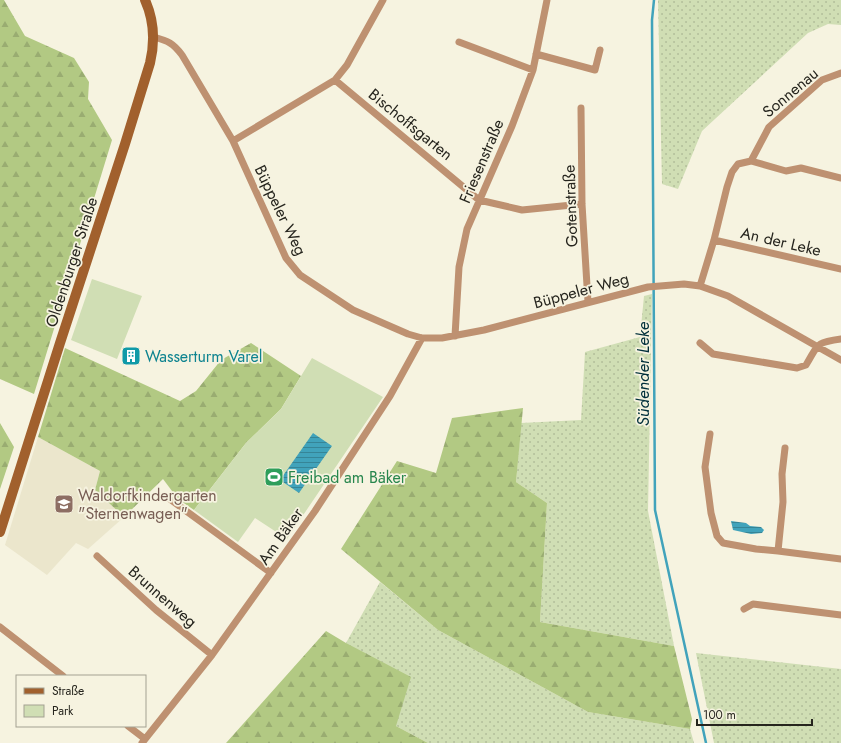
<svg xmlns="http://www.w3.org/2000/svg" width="841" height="743" font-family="Jost,sans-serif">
	<defs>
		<pattern id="grass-dots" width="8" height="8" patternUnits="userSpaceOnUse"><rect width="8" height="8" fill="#d0deb4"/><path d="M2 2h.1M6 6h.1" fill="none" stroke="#b2be9a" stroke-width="1.8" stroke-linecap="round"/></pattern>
		<pattern id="forest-firs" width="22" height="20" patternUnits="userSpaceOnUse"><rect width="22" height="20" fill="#b2c983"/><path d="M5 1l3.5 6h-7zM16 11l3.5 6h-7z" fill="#99ac71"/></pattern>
		<pattern id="water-rules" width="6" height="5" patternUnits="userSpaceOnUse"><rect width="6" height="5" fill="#41a3bb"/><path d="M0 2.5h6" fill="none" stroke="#368597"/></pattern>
	</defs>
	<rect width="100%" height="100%" fill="#f6f3e0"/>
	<path fill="#ebe6cc" d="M38,437L100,471L95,490L124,517L88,549L76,543L47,575L5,545Z"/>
	<path fill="url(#grass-dots)" d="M658,0H841V25L828,24L808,33L702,131L678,189L662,184Z
		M652,294L648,511L674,646L540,622L547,503L516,482L521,423L581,420L585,352L640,337L644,296Z
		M380,582L438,630L588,712L690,729L694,743H428L396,726L346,643Z
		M696,653L841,669V743H714Z"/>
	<path fill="url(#forest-firs)" d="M0,0H4L25,36L74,58L89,82L88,99L112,140L34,394L0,379Z
		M251,343L301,376L281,409L246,443L194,510L178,499L163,479L124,517L95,490L100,471L38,437L65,348L180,401L196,391L221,360Z
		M523,408L516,482L547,503L540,622L674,646L692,719L690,729L588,712L438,630L341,549L397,461L436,473L452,418Z
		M0,423L14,447L0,489Z
		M326,631L346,643L411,677L396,726L428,743H226Z"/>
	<path fill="#d0deb4" d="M92,279L142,296L117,359L71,340Z
		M312,358L383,397L287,539L255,518L238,542L194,510L246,443L281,409Z"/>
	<path fill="url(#water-rules)" d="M313,433L332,446L299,493L280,480Z
		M731,521L746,523L750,526L761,527L764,530L762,533L751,534L733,530Z"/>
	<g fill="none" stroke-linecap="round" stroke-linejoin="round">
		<path stroke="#41a3bb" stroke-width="2.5" d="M654,0L652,20L655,510L706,743"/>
		<path stroke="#be9171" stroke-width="7" d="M154,37C168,41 173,43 182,55L233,141L286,258L300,275L353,310L408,334L422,338H442L484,330L648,287L684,284L700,286L728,296L841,360
			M459,42L533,70
			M536,54L595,70L600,50
			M841,73L822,80L769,127L751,161L786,171L801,168L841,178
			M335,80L479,200L522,210L582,204
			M581,108L582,204L588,302
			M233,141L335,80L347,65L383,0
			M714,240L841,269
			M700,286L714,240L727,187L732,172L738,164L751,161
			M455,336L459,267L467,229L512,126L533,70L547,0
			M700,343L713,354L797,368L806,365C819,344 814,343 841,339
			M710,434L705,467L711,513L717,536L723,543L756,549L778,551
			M785,448L782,474L783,502L778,551L841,559
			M167,497L271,573
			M97,556L156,610L212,655
			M744,609L753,604L841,615
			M0,627L63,676
			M128,726L145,739
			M142,743L212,655L315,511L390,396L422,338"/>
		<path stroke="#a1602d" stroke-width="10" d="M0,532L60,343L125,144L150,63C155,42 154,20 145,0"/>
	</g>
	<defs>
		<symbol id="building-square" viewBox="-11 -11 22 22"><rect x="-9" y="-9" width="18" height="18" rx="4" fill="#0f9aa8" stroke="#f6f3e0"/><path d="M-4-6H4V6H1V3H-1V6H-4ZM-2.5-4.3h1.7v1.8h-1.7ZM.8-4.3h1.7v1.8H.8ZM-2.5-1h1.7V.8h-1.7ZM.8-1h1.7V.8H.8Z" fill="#fff"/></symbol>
		<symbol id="stadium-square" viewBox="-11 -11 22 22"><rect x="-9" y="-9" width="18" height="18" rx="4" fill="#2e9e5b" stroke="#f6f3e0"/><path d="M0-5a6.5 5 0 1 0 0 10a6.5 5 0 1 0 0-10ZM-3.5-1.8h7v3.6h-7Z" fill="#fff"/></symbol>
		<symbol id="school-square" viewBox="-11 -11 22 22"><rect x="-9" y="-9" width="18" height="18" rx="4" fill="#8d6e63" stroke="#f6f3e0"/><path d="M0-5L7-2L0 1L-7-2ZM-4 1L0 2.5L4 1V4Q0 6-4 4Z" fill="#fff"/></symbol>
	</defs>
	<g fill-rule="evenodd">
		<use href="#building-square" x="120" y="345" width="22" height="22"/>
		<use href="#stadium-square" x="263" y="466" width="22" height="22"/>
		<use href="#school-square" x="53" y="493" width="22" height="22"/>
	</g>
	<g text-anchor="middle" stroke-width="3.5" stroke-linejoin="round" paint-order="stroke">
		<g font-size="16" fill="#26251e" stroke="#f6f3e0">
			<text transform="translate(790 92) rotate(-40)" y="6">Sonnenau</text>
			<text transform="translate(411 124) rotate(39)" y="6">Bischoffsgarten</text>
			<text transform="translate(481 161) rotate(-67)" y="6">Friesenstraße</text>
			<text transform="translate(570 206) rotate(-92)" y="6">Gotenstraße</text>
			<text transform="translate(281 210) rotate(64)" y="6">Büppeler Weg</text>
			<text transform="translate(781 241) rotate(13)" y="6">An der Leke</text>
			<text transform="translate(71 262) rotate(-72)" y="6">Oldenburger Straße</text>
			<text transform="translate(581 290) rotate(-15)" y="6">Büppeler Weg</text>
			<text transform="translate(280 536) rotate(-55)" y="6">Am Bäker</text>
			<text transform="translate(163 596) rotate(41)" y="6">Brunnenweg</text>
		</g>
		<g font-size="16" fill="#0d838f" stroke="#f6f3e0" text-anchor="start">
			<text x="145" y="362">Wasserturm Varel</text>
		</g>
		<g font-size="16" fill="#27864d" stroke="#f6f3e0" text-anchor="start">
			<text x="288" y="483">Freibad am Bäker</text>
		</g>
		<g font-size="16" fill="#785e54" stroke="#f6f3e0" text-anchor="start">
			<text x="78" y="501">Waldorfkindergarten<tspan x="78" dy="18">"Sternenwagen"</tspan></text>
		</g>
		<g font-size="17" font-style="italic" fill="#01303b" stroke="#f6f3e0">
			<text transform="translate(643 374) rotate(-90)" y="6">Südender Leke</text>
		</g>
	</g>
	<rect x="16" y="675" width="130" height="52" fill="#f6f3e0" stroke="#a3a192"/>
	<rect x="24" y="688" width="20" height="6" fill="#a1602d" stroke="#a3a192"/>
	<text x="52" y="695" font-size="12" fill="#26251e">Straße</text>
	<rect x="24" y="705" width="20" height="12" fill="#d0deb4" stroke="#a3a192"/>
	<text x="52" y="715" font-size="12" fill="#26251e">Park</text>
	<path d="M697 719v6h115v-6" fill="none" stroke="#26251e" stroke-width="2"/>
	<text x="703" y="719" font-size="12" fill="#26251e" stroke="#f6f3e0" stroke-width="3" paint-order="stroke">100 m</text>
</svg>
